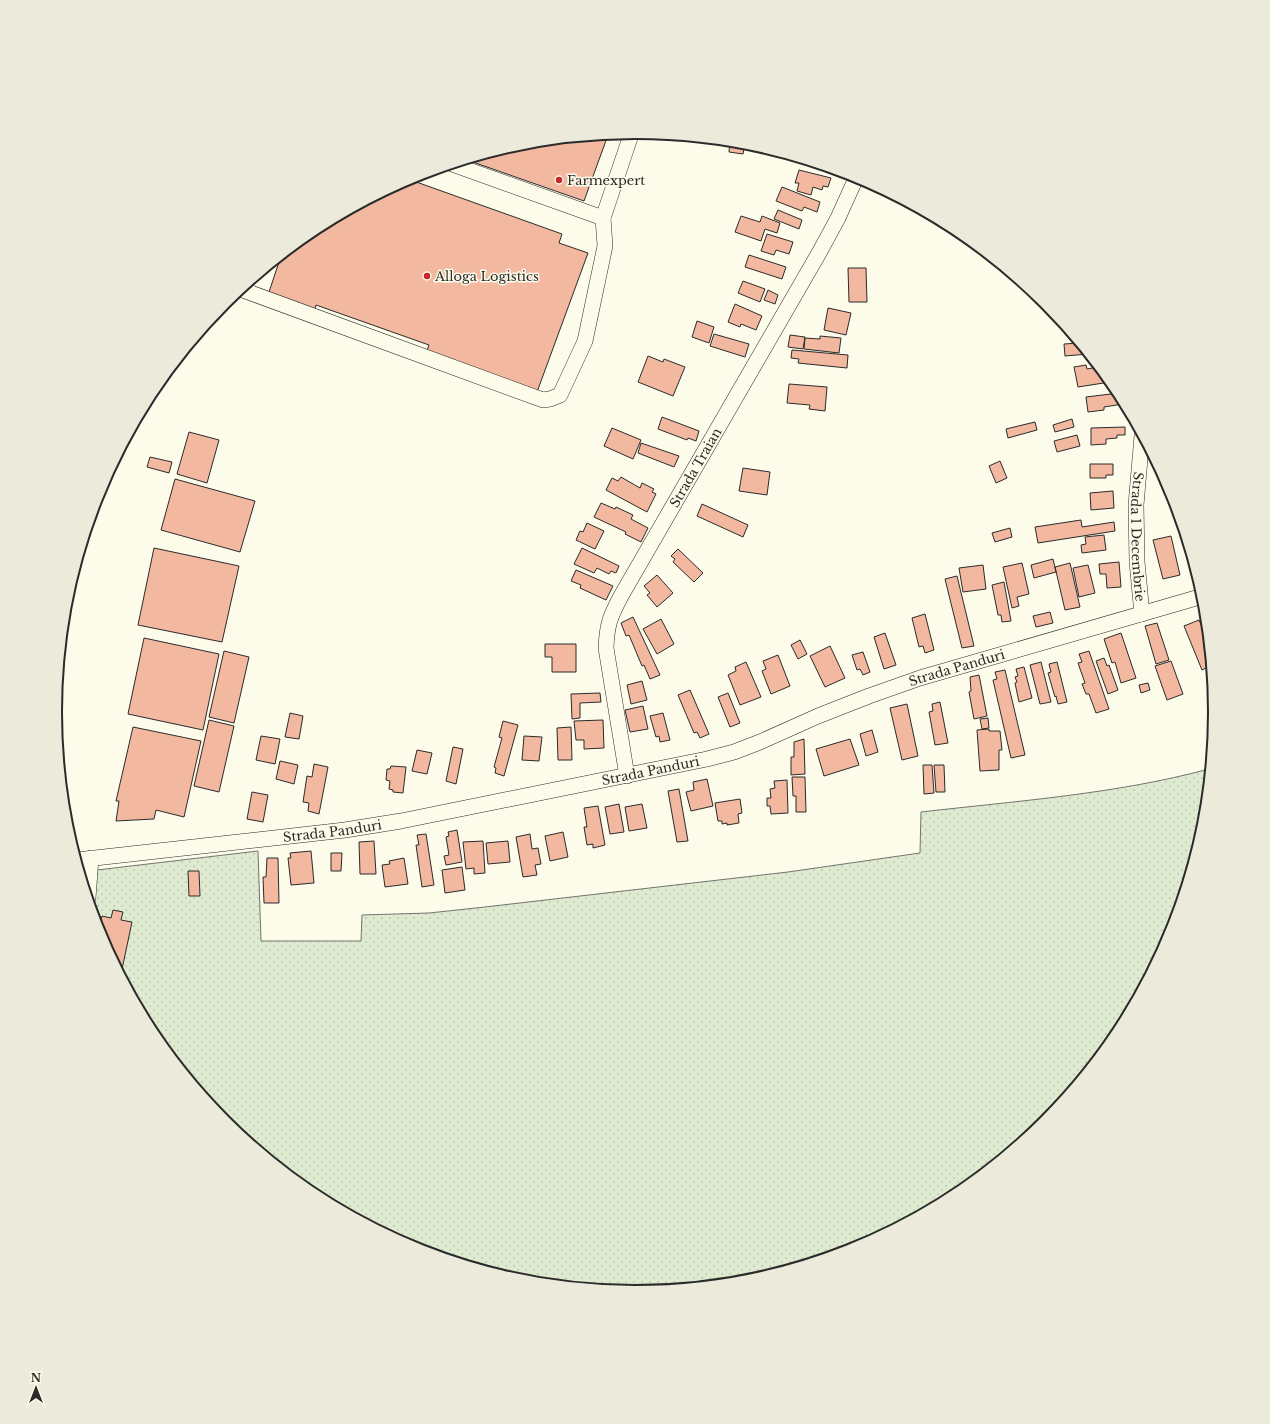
<svg xmlns="http://www.w3.org/2000/svg" width="1270" height="1424" font-family="'Libre Baskerville',serif">
	<defs>
		<pattern id="grass-dots" width="8" height="8" patternUnits="userSpaceOnUse"><rect width="8" height="8" fill="#deebd1"/><path d="M2 2h.1M6 6h.1" fill="none" stroke="#bfcab4" stroke-width="1.8" stroke-linecap="round"/></pattern>
	</defs>
	<rect width="100%" height="100%" fill="#fdfbea"/>
	<path fill="url(#grass-dots)" stroke="#74746e" d="M1209,769L1204,825L1171,934L1117,1034L1045,1122L957,1194L857,1248L748,1281L635,1292L522,1281L413,1248L313,1194L225,1122L153,1034L99,934L80,872L258,851L261,941H361L362,915L429,913L485,907L788,872L920,853L921,812C1017,801 1116,794 1209,769Z"/>
	<path fill="#f2b8a0" stroke="#2b2b2b" d="M608,135L584,201L467,160L522,143Z
		M730,141L745,143L743,154L729,152Z
		M799,170L831,178L828,187L823,186L822,190L813,187L811,195L797,191L799,183H795Z
		M408,179L562,234L559,243L588,253L537,392L426,353L429,345L316,305L314,312L268,295L281,256L313,230Z
		M782,187L820,202L817,212L804,207L802,211L776,201Z
		M778,210L802,220L799,229L774,219Z
		M741,216L760,222L762,216L780,223L777,233L765,229L761,241L735,232Z
		M767,234L793,242L789,254L776,250L774,255L761,251Z
		M749,255L786,267L782,279L745,267Z
		M848,268H866L867,302H849Z
		M743,281L765,289L760,302L738,293Z
		M768,290L778,295L775,304L764,300Z
		M735,304L762,316L756,330L741,324L740,327L728,322Z
		M828,308L851,313L846,335L824,330Z
		M697,321L714,327L709,343L692,337Z
		M714,334L749,344L745,357L710,346Z
		M790,335L805,337L803,349L788,347Z
		M820,336L841,338L839,353L804,349L805,338L820,339Z
		M1079,343L1088,354L1065,356L1064,344Z
		M792,350L848,355L847,368L798,363L799,359L791,358Z
		M648,356L663,362L664,359L685,367L673,396L638,382Z
		M1086,365L1087,369L1098,367L1110,382L1078,387L1074,367Z
		M789,384L827,387L825,411L809,409L810,405L787,403Z
		M1119,393L1123,401V404L1104,407V410L1088,412L1086,397Z
		M662,417L699,431L696,441L688,438L687,440L658,429Z
		M1072,419L1074,427L1055,432L1053,425Z
		M1035,422L1037,430L1008,438L1006,429Z
		M1125,427V435H1117V438L1106,439V444L1091,445V428Z
		M612,428L641,440L633,459L604,446Z
		M189,432L219,440L207,483L177,474Z
		M1077,435L1080,446L1057,452L1054,441Z
		M641,443L679,456L674,467L638,453Z
		M150,457L172,462L169,473L147,467Z
		M1000,461L1007,478L996,483L989,466Z
		M1090,464H1113V475H1106V478H1090Z
		M743,468L770,472L767,495L739,491Z
		M621,477L640,488L642,483L654,489L652,492L656,494L647,512L606,490L612,478L618,481Z
		M175,479L255,501L240,552L161,530Z
		M1113,491L1114,508L1091,510L1090,493Z
		M601,503L615,509L616,507L633,515L631,519L648,528L641,542L625,534L626,532L594,517Z
		M702,504L748,525L743,537L697,516Z
		M1081,520L1082,527L1114,522L1115,531L1038,543L1035,527Z
		M587,523L604,531L595,549L576,540L580,531L583,532Z
		M1010,528L1012,537L995,542L992,533Z
		M1104,535L1106,550L1082,553L1081,545L1086,544L1085,537Z
		M1171,536L1180,575L1163,579L1153,540Z
		M154,548L239,566L222,642L138,625Z
		M582,548L619,566L616,573L611,571L609,574L597,568L594,573L574,564Z
		M678,549L703,573L694,582L673,562L675,559L671,556Z
		M1053,559L1056,572L1034,578L1031,565Z
		M1119,562L1121,587L1107,588L1106,574H1100L1099,564Z
		M1022,563L1029,594L1017,597L1019,606L1012,608L1003,567Z
		M1070,563L1080,607L1065,610L1055,567Z
		M983,565L986,589L963,592L959,568Z
		M1088,565L1095,593L1079,597L1073,568Z
		M576,570L613,586L606,600L580,588L581,585L571,581Z
		M657,575L673,593L657,607L647,595L650,593L644,586Z
		M957,576L974,646L962,648L945,579Z
		M1004,582L1011,621L1002,622L1001,615H998L992,585Z
		M1050,612L1053,623L1036,627L1033,616Z
		M925,614L934,650L925,653L923,646L919,647L912,618Z
		M633,617L660,675L650,679L644,665L642,666L629,635L626,636L621,623Z
		M661,619L674,644L657,654L643,629Z
		M1199,620L1208,641L1210,666L1202,670L1184,626Z
		M1157,623L1169,660L1156,664L1145,626Z
		M885,633L896,665L884,669L874,637Z
		M1121,633L1136,678L1121,683L1115,662L1112,663L1104,639Z
		M144,638L219,654L203,730L128,714Z
		M800,640L807,654L798,659L791,645Z
		M545,644H576V672H552V657H545Z
		M830,646L845,678L825,687L810,656Z
		M224,651L249,657L234,723L209,717Z
		M1089,651L1109,709L1096,713L1089,694H1086L1082,684L1085,683L1078,663L1082,662L1079,654Z
		M863,652L870,672L863,675L860,669L857,670L852,655Z
		M778,655L790,686L771,694L762,671L766,669L763,661Z
		M1104,658L1107,666L1109,665L1118,690L1108,694L1096,661Z
		M1171,661L1183,694L1167,700L1155,666Z
		M746,662L761,697L740,705L728,675L736,671L735,667Z
		M1041,662L1051,702L1040,704L1030,665Z
		M1057,662L1067,702L1058,704L1056,696L1055,697L1048,673L1051,672L1049,664Z
		M1024,667L1032,698L1019,702L1015,683L1017,682L1015,677L1018,676L1016,669Z
		M1005,670L1025,755L1011,758L993,680L997,679L995,672Z
		M979,675L987,716L974,719L969,692L971,691L970,677Z
		M642,681L647,700L631,704L627,685Z
		M1148,683L1150,690L1141,693L1139,685Z
		M690,690L709,734L700,738L697,732L694,733L678,695Z
		M600,693L601,702L580,703V718L572,719L571,694Z
		M728,693L740,723L730,727L718,697Z
		M940,702L948,743L935,745L929,712L933,711L932,704Z
		M907,704L918,756L902,760L890,708Z
		M643,706L648,729L630,732L625,710Z
		M290,713L303,716L299,739L285,737Z
		M663,713L670,740L660,742L659,736L656,737L650,716Z
		M988,718L989,728L982,729L980,719Z
		M209,720L234,726L219,792L194,786Z
		M603,720L604,748L584,749V740H576L574,721Z
		M503,721L518,725L504,776L495,773L496,768L494,767L502,738L499,737Z
		M133,727L201,741L184,817L156,810L154,819L116,821L119,801H116Z
		M571,727L572,760H558L557,728Z
		M989,729V731H1000L1002,750H999V770L980,771L977,730Z
		M872,730L878,752L866,756L860,734Z
		M261,736L280,739L275,764L256,760Z
		M524,736L542,737L539,761L522,760Z
		M804,739L805,774L791,775V757H794V742Z
		M850,739L859,765L824,776L816,749Z
		M453,747L463,749L456,784L446,781Z
		M417,750L432,753L427,774L412,771Z
		M280,761L298,765L294,784L276,779Z
		M314,764L328,767L319,814L308,811L309,803L303,802L307,776L312,777Z
		M923,765H932L934,793L924,794Z
		M934,765H944L945,792H936Z
		M391,766L406,767L403,793L393,792V790L389,789L390,781L386,780L387,769H390Z
		M792,777H805L806,812H796V796H793Z
		M707,779L713,806L691,811L686,792L694,790L693,782Z
		M787,780L788,813L771,814L770,806H767V798H771L770,789L775,788L774,781Z
		M679,789L688,841L677,842L668,791Z
		M252,792L268,795L263,822L247,819Z
		M740,799L742,813L738,814L739,823L727,825V823L722,824V821H718L715,803Z
		M619,804L624,832L610,834L605,807Z
		M642,804L647,828L629,831L625,807Z
		M598,806L605,845L593,848V844L587,845L584,827H587L584,808Z
		M457,830L462,862L446,865L444,856L449,855L446,837L449,836L448,832Z
		M563,832L568,857L550,861L545,836Z
		M426,834L434,885L422,887L416,845H419L417,835Z
		M530,834L532,849L538,848L541,864L535,865L537,875L523,877L516,837Z
		M374,841L376,874H360L359,842Z
		M483,841L485,873L474,874V868L466,869L463,842Z
		M508,841L510,862L488,864L486,843Z
		M311,851L314,883L291,885L288,858H291L290,853Z
		M331,853H342L341,871H331Z
		M267,858H278L279,903H264L263,877H266Z
		M404,858L408,884L385,887L382,865L390,864L389,861Z
		M462,867L465,890L445,893L442,870Z
		M188,871H199L200,896H189Z
		M113,910L123,912L121,920L132,922L121,974L98,932L102,916L111,918Z"/>
	<g fill="none" stroke-linecap="round" stroke-linejoin="round">
		<defs>
			<g id="minor">
				<path d="M452,164L603,218"/>
				<path d="M240,289L543,400L550,399L560,395L585,341L605,246L603,218L632,132"/>
				<path id="s1" d="M1142,436L1136,505L1137,562L1142,614"/>
				<path id="s2" d="M627,776L606,648C607,624 610,617 621,596L819,253L838,218L857,176"/>
				<path id="s3" d="M77,860L345,830L401,821L707,759L734,752L760,742L818,716L869,696L920,678L1203,596"/>
				<path d="M88,898L91,858"/>
			</g>
		</defs>
		<use href="#minor" stroke="#2b2b2b" stroke-width="16"/>
		<use href="#minor" stroke="#fdfbea" stroke-width="15"/>
	</g>
	<g fill="#c62828" stroke="#fdfbea" stroke-width="1.5">
		<circle cx="559" cy="180" r="4"/>
		<circle cx="427" cy="276" r="4"/>
	</g>
	<g text-anchor="middle" stroke-width="3" stroke-linejoin="round" paint-order="stroke">
		<g font-size="13" fill="#2b2b2b" stroke="#fdfbea" text-anchor="start">
			<text x="567" y="185">Farmexpert</text>
			<text x="435" y="281">Alloga Logistics</text>
		</g>
		<g font-size="13" fill="#2b2b2b" stroke="#fdfbea">
			<text dy="5" stroke="none"><textPath href="#s2" startOffset="333">Strada Traian</textPath></text>
			<text dy="5" stroke="none"><textPath href="#s1" startOffset="101">Strada 1 Decembrie</textPath></text>
			<text dy="5" stroke="none"><textPath href="#s3" startOffset="905">Strada Panduri</textPath></text>
			<text dy="5" stroke="none"><textPath href="#s3" startOffset="581">Strada Panduri</textPath></text>
			<text dy="5" stroke="none"><textPath href="#s3" startOffset="257">Strada Panduri</textPath></text>
		</g>
	</g>
	<path d="M0 0H1270V1424H0ZM62 712a573 573 0 1 1 1146 0a573 573 0 1 1-1146 0Z" fill="#eceadb" fill-rule="evenodd"/>
	<path fill="none" stroke="#2b2b2b" stroke-width="2" d="M62 712a573 573 0 1 1 1146 0a573 573 0 1 1-1146 0Z"/>
	<g transform="translate(36 1388)" stroke="#fdfbea" stroke-width="3" paint-order="stroke">
	<path d="M0-3L7 15L0 10L-7 15Z" fill="#2b2b2b"/>
	<text y="-6" font-size="11" font-weight="bold" text-anchor="middle" fill="#2b2b2b">N</text>
	</g>
</svg>
